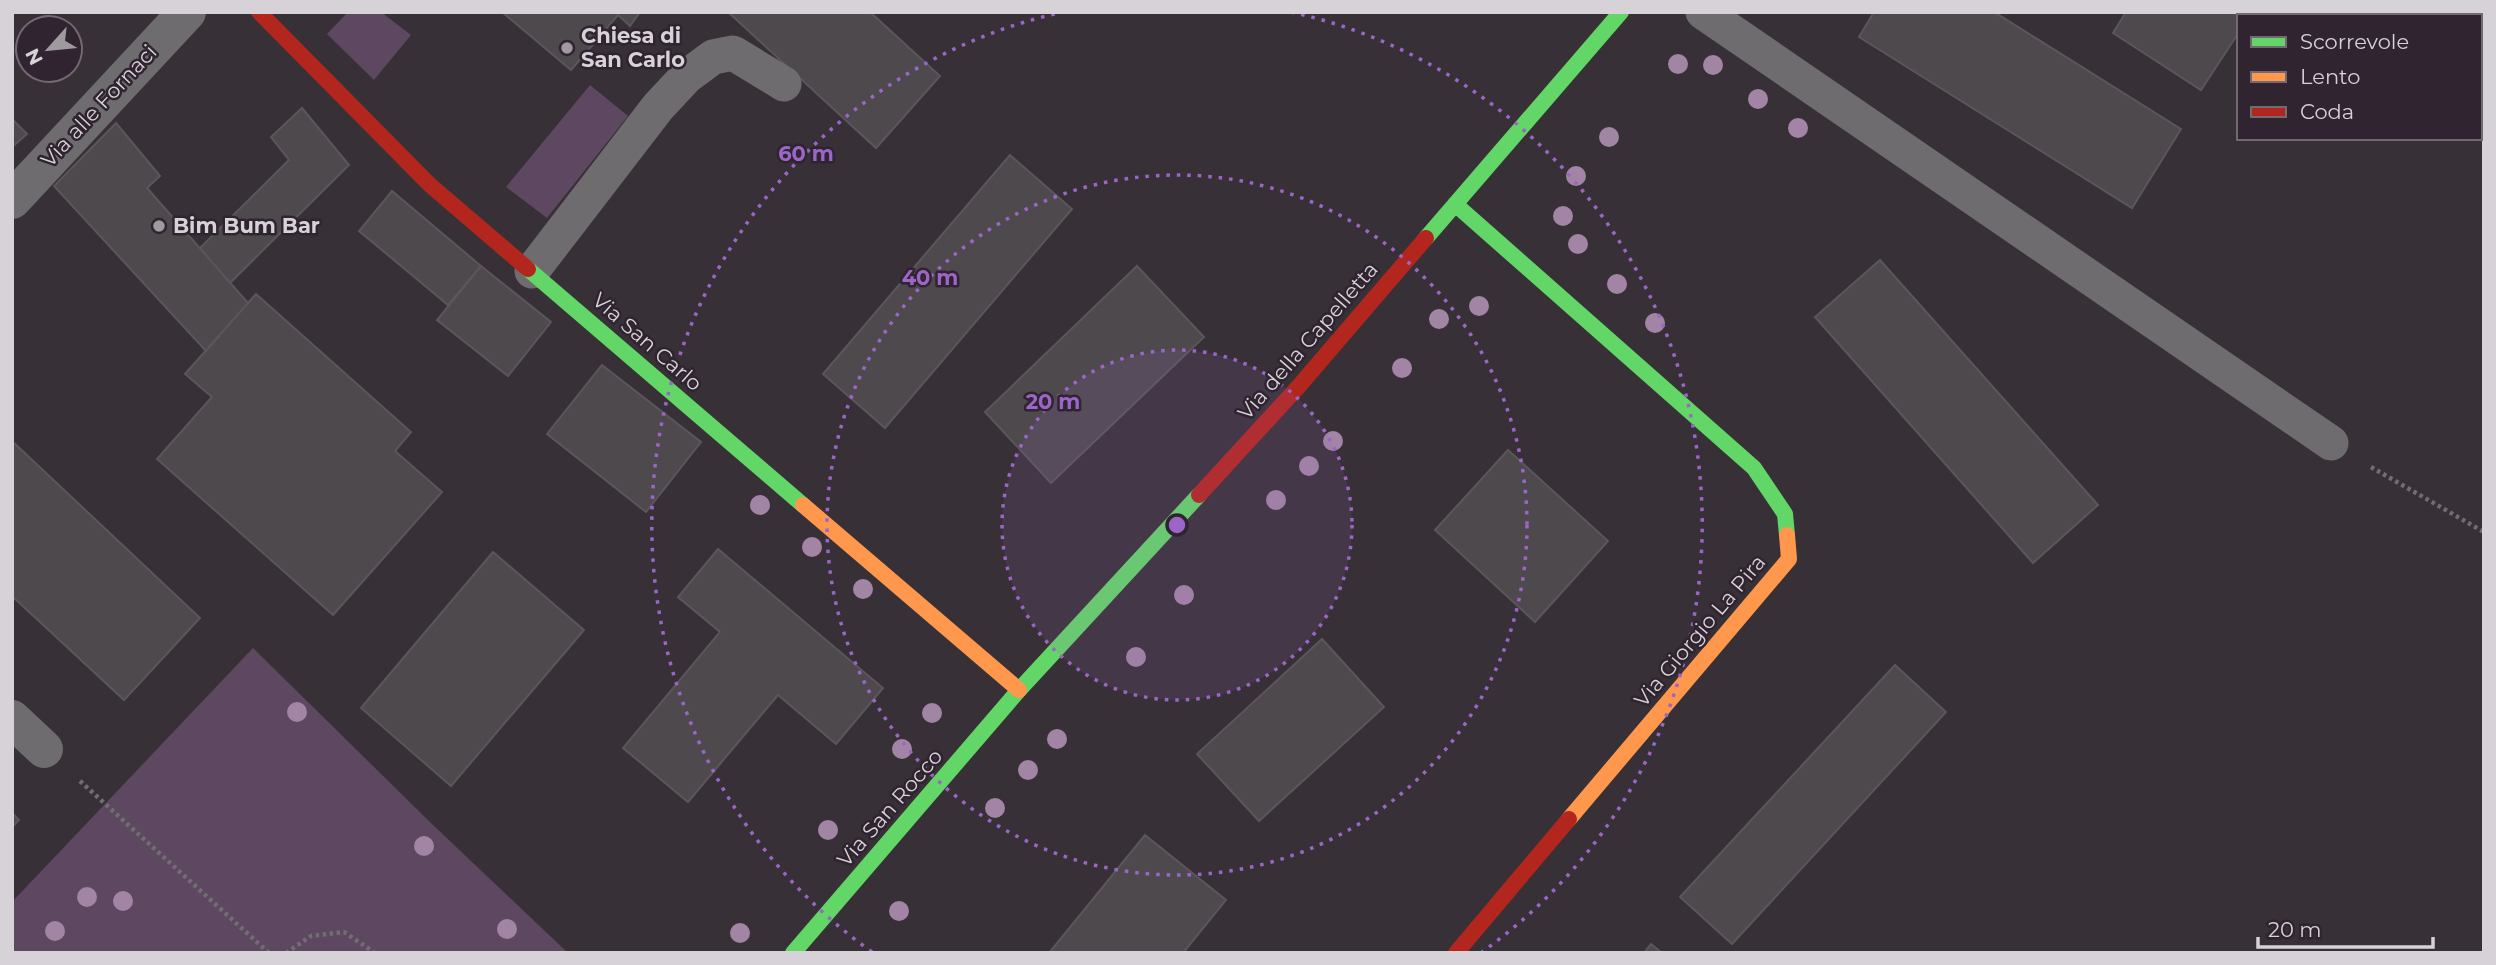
<svg xmlns="http://www.w3.org/2000/svg" width="2496" height="965" font-family="Montserrat,sans-serif">
	<rect width="100%" height="100%" fill="#373137"/>
	<path fill="#5e4760" d="M348,12H381L411,35L374,80L327,34Z
		M590,85L628,116L547,218L506,187Z
		M253,648L432,824L568,953H12V902Z"/>
	<path fill="#4d494d" stroke="#5b565b" stroke-width="2" d="M502,12H640L630,26L618,15L571,70Z
		M728,12H870L940,76L876,148Z
		M1874,12H1994L2181,129L2132,208L1859,37Z
		M2126,12H2252L2249,16H2239V32L2201,90L2113,33Z
		M302,108L349,165L230,283L200,248L289,160L271,137Z
		M12,119L27,134L12,147Z
		M116,123L160,176L147,188L248,303L206,351L54,186Z
		M1010,155L1072,209L885,428L823,374Z
		M392,191L481,266L448,305L359,231Z
		M1880,260L2098,505L2033,563L1815,317Z
		M481,266L551,322L508,376L437,320Z
		M1137,266L1204,337L1051,483L985,412Z
		M256,294L411,432L395,451L442,492L333,615L157,459L212,397L185,374Z
		M602,365L701,442L646,512L547,434Z
		M12,441L200,618L124,700L12,596Z
		M1508,450L1608,541L1535,622L1435,530Z
		M718,549L883,688L836,744L778,695L688,802L623,748L720,632L678,597Z
		M493,552L584,630L451,786L361,708Z
		M1322,639L1384,707L1259,821L1197,754Z
		M1895,665L1946,712L1732,944L1680,897Z
		M12,813L19,820L12,827Z
		M1145,835L1226,900L1183,953H1049Z
		M1651,944L1662,953H1644Z"/>
	<g fill="none" stroke-linecap="round" stroke-linejoin="round">
		<path stroke="#716d72" stroke-width="4.5" stroke-dasharray="3.5 3.5" stroke-linecap="butt" d="M2371,467L2484,532
			M80,781L269,953
			M286,953L311,936L344,932L375,953"/>
		<path stroke="#6f6c6f" stroke-width="35" d="M1703,12L2331,443
			M532,271L658,107L686,77L713,57L733,53L784,84"/>
		<path stroke="#6f6c6f" stroke-width="38" d="M12,200L187,12
			M12,719L44,749"/>
		<path stroke="#63d668" stroke-width="16" d="M1455,204L1754,468L1785,514L1787,535
			M1426,238L1621,12
			M528,269L803,505
			M793,953L1019,690L1199,495"/>
		<path stroke="#ff974d" stroke-width="16" d="M803,505L1019,690
			M1569,819L1789,559L1787,535"/>
		<path stroke="#b3261e" stroke-width="16" d="M259,12L430,185L528,269
			M1199,495L1299,386L1426,238
			M1456,953L1569,819"/>
	</g>
	<g fill="#a284a4">
		<circle cx="1678" cy="64" r="10"/>
		<circle cx="1713" cy="65" r="10"/>
		<circle cx="1758" cy="99" r="10"/>
		<circle cx="1798" cy="128" r="10"/>
		<circle cx="1609" cy="137" r="10"/>
		<circle cx="1576" cy="176" r="10"/>
		<circle cx="1563" cy="216" r="10"/>
		<circle cx="1578" cy="244" r="10"/>
		<circle cx="1617" cy="284" r="10"/>
		<circle cx="1479" cy="306" r="10"/>
		<circle cx="1439" cy="319" r="10"/>
		<circle cx="1655" cy="323" r="10"/>
		<circle cx="1402" cy="368" r="10"/>
		<circle cx="1333" cy="441" r="10"/>
		<circle cx="1309" cy="466" r="10"/>
		<circle cx="1276" cy="500" r="10"/>
		<circle cx="760" cy="505" r="10"/>
		<circle cx="812" cy="547" r="10"/>
		<circle cx="863" cy="589" r="10"/>
		<circle cx="1184" cy="595" r="10"/>
		<circle cx="1136" cy="657" r="10"/>
		<circle cx="297" cy="712" r="10"/>
		<circle cx="932" cy="713" r="10"/>
		<circle cx="1057" cy="739" r="10"/>
		<circle cx="902" cy="749" r="10"/>
		<circle cx="1028" cy="770" r="10"/>
		<circle cx="995" cy="808" r="10"/>
		<circle cx="828" cy="830" r="10"/>
		<circle cx="424" cy="846" r="10"/>
		<circle cx="87" cy="897" r="10"/>
		<circle cx="123" cy="901" r="10"/>
		<circle cx="899" cy="911" r="10"/>
		<circle cx="507" cy="929" r="10"/>
		<circle cx="55" cy="931" r="10"/>
		<circle cx="740" cy="933" r="10"/>
	</g>
	<circle cx="1177" cy="525" r="175" fill="#9b66c8" fill-opacity=".12"/>
	<g fill="none" stroke="#9b66c8" stroke-width="3.5" stroke-dasharray="3.5 7">
		<circle cx="1177" cy="525" r="175"/>
		<circle cx="1177" cy="525" r="350"/>
		<path d="M872 952A525 525 0 0 1 1063 12M1291 12A525 525 0 0 1 1482 952"/>
	</g>
	<g fill="#9f99a0" stroke="#2f242f" stroke-width="2.5">
		<circle cx="567" cy="48" r="7"/>
		<circle cx="159" cy="226" r="7"/>
	</g>
	<g text-anchor="middle" stroke-width="5" stroke-linejoin="round" paint-order="stroke">
		<g font-size="21" font-weight="bold" fill="#d7d1d8" stroke="#2f242f" text-anchor="start">
			<text x="581" y="43">Chiesa di<tspan x="581" dy="24">San Carlo</tspan></text>
			<text x="173" y="233">Bim Bum Bar</text>
		</g>
		<g font-size="21" fill="#d7d1d8" stroke="#2f242f">
			<text transform="translate(99 106) rotate(-47)" y="7">Via alle Fornaci</text>
			<text transform="translate(1308 341) rotate(-49)" y="7">Via della Capelletta</text>
			<text transform="translate(647 342) rotate(41)" y="7">Via San Carlo</text>
			<text transform="translate(1700 631) rotate(-50)" y="7">Via Giorgio La Pira</text>
			<text transform="translate(890 808) rotate(-49)" y="7">Via San Rocco</text>
		</g>
	</g>
	<circle cx="1177" cy="525" r="10" fill="#9b66c8" stroke="#2f242f" stroke-width="3.5"/>
	<g font-size="21" text-anchor="middle" font-weight="bold" fill="#9b66c8" stroke="#2f242f" stroke-width="5" stroke-linejoin="round" paint-order="stroke">
		<text x="806" y="161">60 m</text>
		<text x="930" y="285">40 m</text>
		<text x="1053" y="409">20 m</text>
	</g>
	<rect width="2496" height="965" fill="none" stroke="#d7d1d8" stroke-width="28"/>
	<rect x="2237" y="14" width="245" height="126" fill="#2f242f" stroke="#726973" stroke-width="2"/>
	<rect x="2251" y="37" width="35" height="10" fill="#63d668" stroke="#726973" stroke-width="2"/>
	<text x="2300" y="49" font-size="21" fill="#d7d1d8">Scorrevole</text>
	<rect x="2251" y="72" width="35" height="10" fill="#ff974d" stroke="#726973" stroke-width="2"/>
	<text x="2300" y="84" font-size="21" fill="#d7d1d8">Lento</text>
	<rect x="2251" y="107" width="35" height="10" fill="#b3261e" stroke="#726973" stroke-width="2"/>
	<text x="2300" y="119" font-size="21" fill="#d7d1d8">Coda</text>
	<g transform="translate(49 49) rotate(243)"><circle r="33" fill="#2f242f" stroke="#726973" stroke-width="2"/>
	<path d="M0-5L12 26L0 18L-12 26Z" fill="#9f99a0"/>
	<text y="-10" font-size="19" font-weight="bold" text-anchor="middle" fill="#d7d1d8">N</text>
	</g>
	<path d="M2258 937v10h175v-10" fill="none" stroke="#d7d1d8" stroke-width="3.5"/>
	<text x="2268" y="937" font-size="21" fill="#d7d1d8" stroke="#2f242f" stroke-width="5" paint-order="stroke">20 m</text>
</svg>
